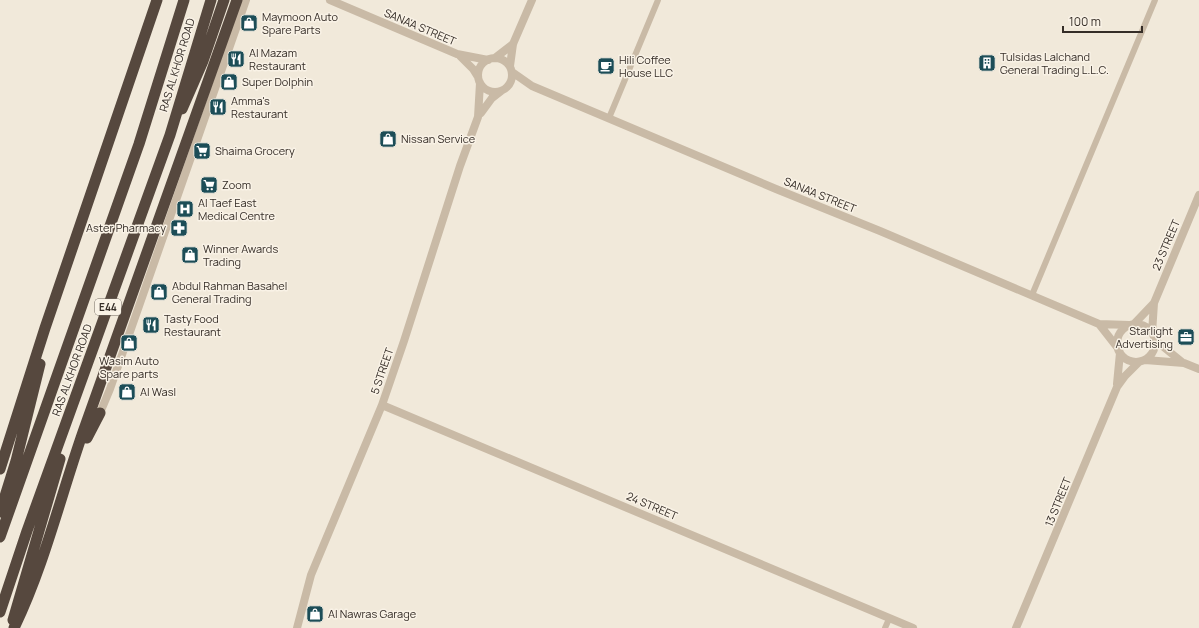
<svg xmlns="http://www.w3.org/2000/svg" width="1199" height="628" font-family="Manrope,sans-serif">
	<rect width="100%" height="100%" fill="#f1e9da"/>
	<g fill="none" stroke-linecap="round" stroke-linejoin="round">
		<path stroke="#c9baa6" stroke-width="6" d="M609,118L658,0
			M1032,295L1155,0
			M885,628L889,619"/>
		<path stroke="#c9baa6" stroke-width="8" d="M330,0L457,54L488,60
			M460,56L473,69L478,77
			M495,58L513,44
			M478 75a17 17 0 1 1 34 0a17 17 0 1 1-34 0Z
			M510,66L513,44L532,0
			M512,72L532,86L776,189L880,231L1099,324L1129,325
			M481,113L492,98L501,91
			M1099,324L1117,347
			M1134,324L1154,303L1199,195
			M1117 343a19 19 0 1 1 38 0a19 19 0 1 1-38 0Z
			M1152,333L1154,303
			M1155,340L1182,362
			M1145,360L1184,363L1199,369
			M1117,384L1120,353
			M382,405L913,628
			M100,413L110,389L246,0
			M297,628L311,575L382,405L404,341L460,166L478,117L480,83
			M1016,628L1117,387L1125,376L1139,362"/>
		<path stroke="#56483e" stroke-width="11" d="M182,109L203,61L224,0
			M87,438L100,413
			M0,469L45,328L157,0
			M0,512L16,461L40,364
			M0,537L139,144L184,0
			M0,612L27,531L170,135L211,0
			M13,620L60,459
			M14,628C44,566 60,498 83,432C134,288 185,144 237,0"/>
	</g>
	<defs>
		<symbol id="shop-square" viewBox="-11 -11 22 22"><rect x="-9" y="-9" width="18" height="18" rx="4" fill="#1c4d57" stroke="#f9f2e6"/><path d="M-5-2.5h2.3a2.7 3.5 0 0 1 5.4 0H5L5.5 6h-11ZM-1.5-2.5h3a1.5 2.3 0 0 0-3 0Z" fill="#fff"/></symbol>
		<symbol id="restaurant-square" viewBox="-11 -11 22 22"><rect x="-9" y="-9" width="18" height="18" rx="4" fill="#1c4d57" stroke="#f9f2e6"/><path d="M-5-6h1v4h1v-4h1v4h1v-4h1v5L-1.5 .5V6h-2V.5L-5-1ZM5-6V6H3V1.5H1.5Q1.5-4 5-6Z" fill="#fff"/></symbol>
		<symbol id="building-square" viewBox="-11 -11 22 22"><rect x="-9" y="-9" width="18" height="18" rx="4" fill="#1c4d57" stroke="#f9f2e6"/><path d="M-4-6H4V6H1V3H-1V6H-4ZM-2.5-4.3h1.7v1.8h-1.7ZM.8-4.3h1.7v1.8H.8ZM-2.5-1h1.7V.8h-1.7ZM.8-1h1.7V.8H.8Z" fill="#fff"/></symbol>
		<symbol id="cafe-square" viewBox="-11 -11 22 22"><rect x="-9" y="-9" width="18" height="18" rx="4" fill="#1c4d57" stroke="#f9f2e6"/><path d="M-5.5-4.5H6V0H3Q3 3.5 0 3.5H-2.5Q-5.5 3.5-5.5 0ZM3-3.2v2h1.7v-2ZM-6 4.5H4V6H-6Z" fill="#fff"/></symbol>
		<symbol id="supermarket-square" viewBox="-11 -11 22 22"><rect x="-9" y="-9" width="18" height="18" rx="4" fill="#1c4d57" stroke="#f9f2e6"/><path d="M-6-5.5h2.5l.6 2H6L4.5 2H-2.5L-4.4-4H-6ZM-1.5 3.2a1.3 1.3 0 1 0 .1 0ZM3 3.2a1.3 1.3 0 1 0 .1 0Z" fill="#fff"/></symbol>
		<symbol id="hospital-square" viewBox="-11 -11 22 22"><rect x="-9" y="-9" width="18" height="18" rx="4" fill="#1c4d57" stroke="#f9f2e6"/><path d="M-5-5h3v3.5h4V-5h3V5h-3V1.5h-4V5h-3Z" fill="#fff"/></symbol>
		<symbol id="pharmacy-square" viewBox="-11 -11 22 22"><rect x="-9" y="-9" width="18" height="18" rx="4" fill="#1c4d57" stroke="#f9f2e6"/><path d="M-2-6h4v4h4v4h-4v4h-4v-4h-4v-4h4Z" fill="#fff"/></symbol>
		<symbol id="office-square" viewBox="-11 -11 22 22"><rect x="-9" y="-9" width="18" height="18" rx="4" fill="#1c4d57" stroke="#f9f2e6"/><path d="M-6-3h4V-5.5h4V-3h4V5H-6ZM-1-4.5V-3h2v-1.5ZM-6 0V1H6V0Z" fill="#fff"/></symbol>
	</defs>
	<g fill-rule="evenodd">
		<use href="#shop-square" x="239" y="13" width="20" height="20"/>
		<use href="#restaurant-square" x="226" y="49" width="20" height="20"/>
		<use href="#building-square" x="977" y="53" width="20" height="20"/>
		<use href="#cafe-square" x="596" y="56" width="20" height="20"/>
		<use href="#shop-square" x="219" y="72" width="20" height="20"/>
		<use href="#restaurant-square" x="208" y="97" width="20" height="20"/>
		<use href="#shop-square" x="378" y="129" width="20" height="20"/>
		<use href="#supermarket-square" x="192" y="141" width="20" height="20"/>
		<use href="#supermarket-square" x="199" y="175" width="20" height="20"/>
		<use href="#hospital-square" x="175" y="199" width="20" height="20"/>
		<use href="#pharmacy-square" x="169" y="218" width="20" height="20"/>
		<use href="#shop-square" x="180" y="245" width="20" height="20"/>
		<use href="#shop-square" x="149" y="282" width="20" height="20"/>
		<use href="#restaurant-square" x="141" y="315" width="20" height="20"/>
		<use href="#office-square" x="1176" y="327" width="20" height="20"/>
		<use href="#shop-square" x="119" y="333" width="20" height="20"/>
		<use href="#shop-square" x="117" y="382" width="20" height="20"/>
		<use href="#shop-square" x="305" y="604" width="20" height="20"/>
	</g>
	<g text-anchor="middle" stroke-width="3" stroke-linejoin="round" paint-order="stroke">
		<rect fill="#f9f2e6" stroke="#706860" stroke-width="1" x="95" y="299" width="26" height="16" rx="3"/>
		<g font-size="10" font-weight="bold" fill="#352d27">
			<text x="108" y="311">E44</text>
		</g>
		<g font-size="11" fill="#352d27" stroke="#f9f2e6" text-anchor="start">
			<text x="262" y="21">Maymoon Auto<tspan x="262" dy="13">Spare Parts</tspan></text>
			<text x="249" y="57">Al Mazam<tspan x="249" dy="13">Restaurant</tspan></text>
			<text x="1000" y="61">Tulsidas Lalchand<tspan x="1000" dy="13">General Trading L.L.C.</tspan></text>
			<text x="619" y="64">Hili Coffee<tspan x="619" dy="13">House LLC</tspan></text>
			<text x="242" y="86">Super Dolphin</text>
			<text x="231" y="105">Amma's<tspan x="231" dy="13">Restaurant</tspan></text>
			<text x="401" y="143">Nissan Service</text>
			<text x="215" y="155">Shaima Grocery</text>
			<text x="222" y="189">Zoom</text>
			<text x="198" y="207">Al Taef East<tspan x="198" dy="13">Medical Centre</tspan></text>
			<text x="166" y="232" text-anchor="end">Aster Pharmacy</text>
			<text x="203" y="253">Winner Awards<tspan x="203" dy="13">Trading</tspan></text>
			<text x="172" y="290">Abdul Rahman Basahel<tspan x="172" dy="13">General Trading</tspan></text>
			<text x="164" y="323">Tasty Food<tspan x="164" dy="13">Restaurant</tspan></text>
			<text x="1173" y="335" text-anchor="end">Starlight<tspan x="1173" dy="13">Advertising</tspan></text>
			<text x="129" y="365" text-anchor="middle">Wasim Auto<tspan x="129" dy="13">Spare parts</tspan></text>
			<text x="140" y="396">Al Wasl</text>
			<text x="328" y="618">Al Nawras Garage</text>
		</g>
		<g font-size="11" fill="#352d27" stroke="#f9f2e6">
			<text transform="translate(420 27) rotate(23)" y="4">SANA'A STREET</text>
			<text transform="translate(177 65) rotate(-73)" y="4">RAS AL KHOR ROAD</text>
			<text transform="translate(820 195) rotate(22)" y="4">SANA'A STREET</text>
			<text transform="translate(1166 245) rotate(-67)" y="4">23 STREET</text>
			<text transform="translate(72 370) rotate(-70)" y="4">RAS AL KHOR ROAD</text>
			<text transform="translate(382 371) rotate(-71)" y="4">5 STREET</text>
			<text transform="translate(1058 502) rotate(-68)" y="4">13 STREET</text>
			<text transform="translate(652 506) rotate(23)" y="4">24 STREET</text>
		</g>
	</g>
	<path d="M1063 26v6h79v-6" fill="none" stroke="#352d27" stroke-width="2"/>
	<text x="1069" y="26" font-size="12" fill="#352d27" stroke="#f9f2e6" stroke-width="3" paint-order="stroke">100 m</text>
</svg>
